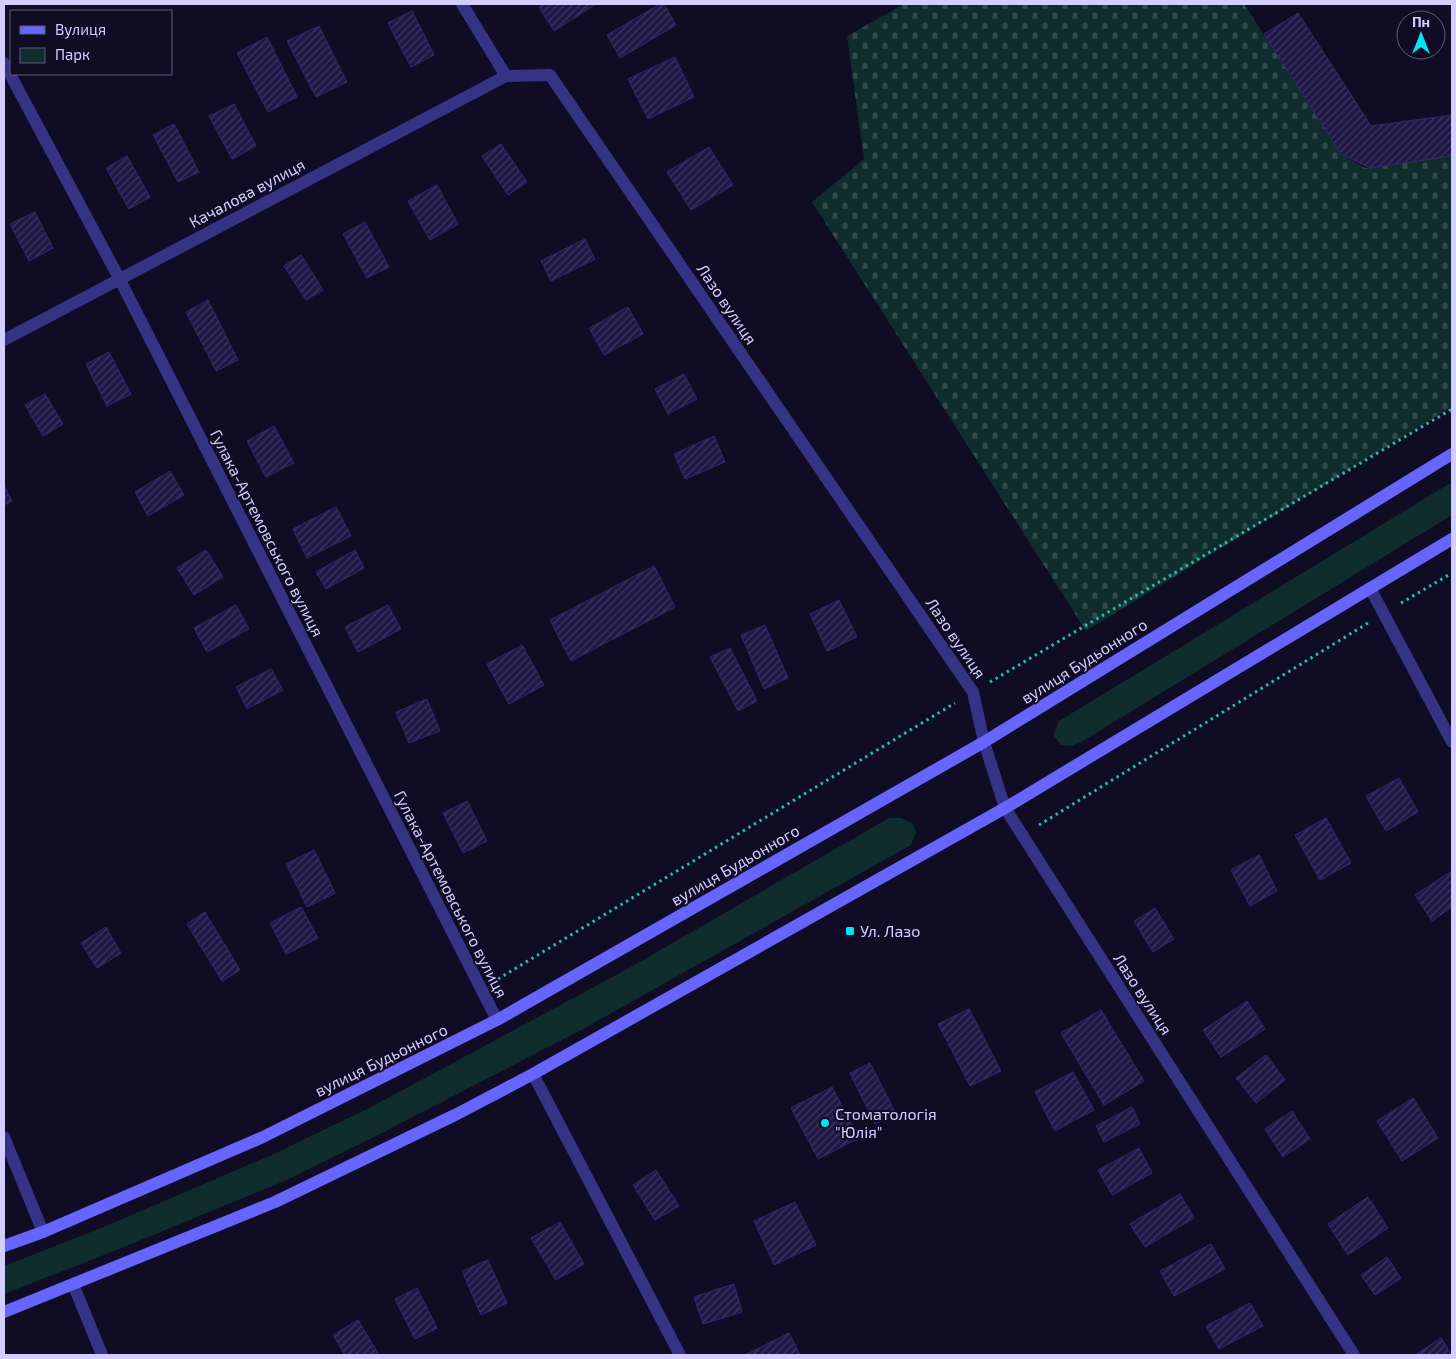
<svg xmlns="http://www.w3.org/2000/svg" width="1456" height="1359" font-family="'Exo 2',sans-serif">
	<defs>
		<pattern id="cemetery-stones" width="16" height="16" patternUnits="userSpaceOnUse" patternTransform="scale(1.25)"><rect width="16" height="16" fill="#0f2d2c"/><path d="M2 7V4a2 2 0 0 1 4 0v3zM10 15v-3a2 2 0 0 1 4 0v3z" fill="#314a4c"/></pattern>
		<pattern id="building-hatch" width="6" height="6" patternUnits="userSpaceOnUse" patternTransform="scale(1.25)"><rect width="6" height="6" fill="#1f1745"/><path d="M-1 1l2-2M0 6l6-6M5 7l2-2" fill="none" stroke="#3f3861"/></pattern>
	</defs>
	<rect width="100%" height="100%" fill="#0f0c23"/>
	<path fill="#0f2d2c" d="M1452,482V515L1083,741L1071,746L1061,745L1053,735L1059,721Z
		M889,818H901L912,823L916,832L911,845L583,1029L382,1133L287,1180L114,1251L4,1294V1266L106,1226L276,1153L373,1106L631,967Z"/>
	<path fill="url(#cemetery-stones)" d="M904,4H1244L1341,154L1365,168L1452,156L1451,407L1086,631L812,202L864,159L847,36Z"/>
	<path fill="url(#building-hatch)" stroke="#352773" d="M543,4H596L554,31L539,7Z
		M660,4H664L676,25L620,58L607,35Z
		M412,11L434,55L411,67L388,23Z
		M1298,13L1371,126L1452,115V156L1370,168L1341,154L1264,34Z
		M319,26L347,82L316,97L287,41Z
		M267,37L297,97L268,112L237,53Z
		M675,57L694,97L648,119L628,79Z
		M234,104L256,146L232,159L209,116Z
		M174,124L199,172L178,182L153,135Z
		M501,144L527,182L508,195L482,156Z
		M709,147L733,185L691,210L667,172Z
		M127,156L150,197L129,209L106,168Z
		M437,185L458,224L430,240L408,201Z
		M35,212L53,248L29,261L10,224Z
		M365,222L389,267L367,278L343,234Z
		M585,239L595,259L551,281L541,261Z
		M301,255L323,290L306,300L284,266Z
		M208,300L238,360L216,371L186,312Z
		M628,307L643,334L604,355L589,328Z
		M109,352L131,394L107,406L86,364Z
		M684,374L697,399L668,414L655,389Z
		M45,394L63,424L43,436L25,405Z
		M274,426L294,463L266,477L247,441Z
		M714,436L725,462L685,479L674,454Z
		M170,471L184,495L148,516L135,492Z
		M4,485L12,501L4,505Z
		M336,507L351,536L307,558L293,529Z
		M206,550L223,577L194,595L177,568Z
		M355,550L364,568L326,589L316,572Z
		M654,566L675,607L571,661L550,620Z
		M839,600L857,637L827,651L810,614Z
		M236,605L249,629L207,652L194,628Z
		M388,605L401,629L358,652L345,627Z
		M765,625L788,678L764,689L741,635Z
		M522,645L544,685L509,704L487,664Z
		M730,648L757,701L738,711L710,657Z
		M271,669L283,690L247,709L236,687Z
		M427,699L440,731L409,743L396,712Z
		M1399,778L1418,812L1386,831L1366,796Z
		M467,801L487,841L463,853L443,813Z
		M1326,818L1351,863L1320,880L1295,835Z
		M314,850L335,893L307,907L286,864Z
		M1259,855L1277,891L1250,906L1231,870Z
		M1452,871V907L1432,921L1415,895Z
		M301,907L318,938L286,954L270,923Z
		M1155,908L1174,939L1153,952L1134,921Z
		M205,912L240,970L222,981L187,924Z
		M106,927L121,953L97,968L81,943Z
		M1247,1001L1265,1029L1221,1057L1203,1030Z
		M969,1009L1001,1071L970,1086L938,1024Z
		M1101,1010L1144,1081L1104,1105L1061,1033Z
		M1266,1055L1285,1080L1256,1103L1236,1078Z
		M870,1063L896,1114L875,1124L850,1073Z
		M1073,1072L1094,1110L1055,1131L1035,1092Z
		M832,1087L859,1138L818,1159L791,1108Z
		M1413,1098L1438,1138L1402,1161L1377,1121Z
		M1132,1107L1140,1124L1104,1142L1096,1126Z
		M1292,1111L1310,1139L1283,1157L1265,1129Z
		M1139,1148L1152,1173L1112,1195L1098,1170Z
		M656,1170L679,1206L655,1220L633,1185Z
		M1180,1194L1194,1218L1145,1247L1130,1224Z
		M1368,1197L1388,1228L1348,1255L1328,1224Z
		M795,1202L816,1245L774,1265L754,1221Z
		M560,1222L584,1264L556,1280L531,1238Z
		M1211,1244L1225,1269L1174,1296L1160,1271Z
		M1387,1257L1401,1278L1375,1295L1361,1275Z
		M488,1260L507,1303L481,1315L462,1271Z
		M734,1284L742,1312L703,1324L694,1297Z
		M417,1288L437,1328L415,1339L395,1299Z
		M1250,1303L1263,1326L1219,1349L1206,1326Z
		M358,1320L379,1355H345L333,1335Z
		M789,1333L800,1355H745Z
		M1441,1338L1452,1355H1415Z"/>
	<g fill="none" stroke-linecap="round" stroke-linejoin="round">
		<path stroke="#25bcb0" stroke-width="3" stroke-dasharray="2.5 4" stroke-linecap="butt" d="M1401,603L1452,573
			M990,682L1452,409
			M1039,825L1368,623
			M498,979L955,703"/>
		<path stroke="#353385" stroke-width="12" d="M462,4L506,76L550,75L973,692L984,742L1005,808L1354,1355
			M4,63L119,278L497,1020
			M4,340L506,76
			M1370,588L1452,742
			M533,1074L680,1355
			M4,1137L43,1232
			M73,1284L102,1355"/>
		<path stroke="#6665ff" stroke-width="12" d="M4,1246L43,1232L263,1137L497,1020L984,742L1452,454
			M4,1312L275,1202L457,1114L533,1074L1005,808L1452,539"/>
	</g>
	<g fill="#00e4f9" stroke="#0f0c23" stroke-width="2">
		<rect x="845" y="926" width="10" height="10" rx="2.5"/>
		<circle cx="825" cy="1123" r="5"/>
	</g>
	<g text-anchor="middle" stroke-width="4" stroke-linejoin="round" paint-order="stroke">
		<g font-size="16" fill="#d3ceff" stroke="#0f0c23">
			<text transform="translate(247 193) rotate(-28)" y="6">Качалова вулиця</text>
			<text transform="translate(727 304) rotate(56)" y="6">Лазо вулиця</text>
			<text transform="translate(267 533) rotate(63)" y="6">Гулака-Артемовського вулиця</text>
			<text transform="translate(956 638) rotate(56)" y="6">Лазо вулиця</text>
			<text transform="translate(1084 661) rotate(-32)" y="6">вулиця Будьонного</text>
			<text transform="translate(735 865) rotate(-30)" y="6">вулиця Будьонного</text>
			<text transform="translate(451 894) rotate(63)" y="6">Гулака-Артемовського вулиця</text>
			<text transform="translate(1143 994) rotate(57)" y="6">Лазо вулиця</text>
			<text transform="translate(381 1060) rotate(-26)" y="6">вулиця Будьонного</text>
		</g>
		<g font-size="16" fill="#d3ceff" stroke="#0f0c23" text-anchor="start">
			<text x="860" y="937">Ул. Лазо</text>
			<text x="835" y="1120">Стоматологія<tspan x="835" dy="18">"Юлія"</tspan></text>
		</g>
	</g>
	<rect width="1456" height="1359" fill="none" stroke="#d3ceff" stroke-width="10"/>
	<rect x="10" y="10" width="162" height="65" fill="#0f0c23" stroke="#5d5a7b"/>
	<rect x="20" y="26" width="25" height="8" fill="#6665ff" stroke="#5d5a7b"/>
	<text x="55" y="35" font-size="15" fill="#d3ceff">Вулиця</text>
	<rect x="20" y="48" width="25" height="15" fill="#0f2d2c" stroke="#5d5a7b"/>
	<text x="55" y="60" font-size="15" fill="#d3ceff">Парк</text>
	<g transform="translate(1421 35)"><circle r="24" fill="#0f0c23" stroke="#5d5a7b"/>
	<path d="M0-4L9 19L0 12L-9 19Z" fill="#00e4f9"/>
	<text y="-8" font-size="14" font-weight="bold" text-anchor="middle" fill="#d3ceff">Пн</text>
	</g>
</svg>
